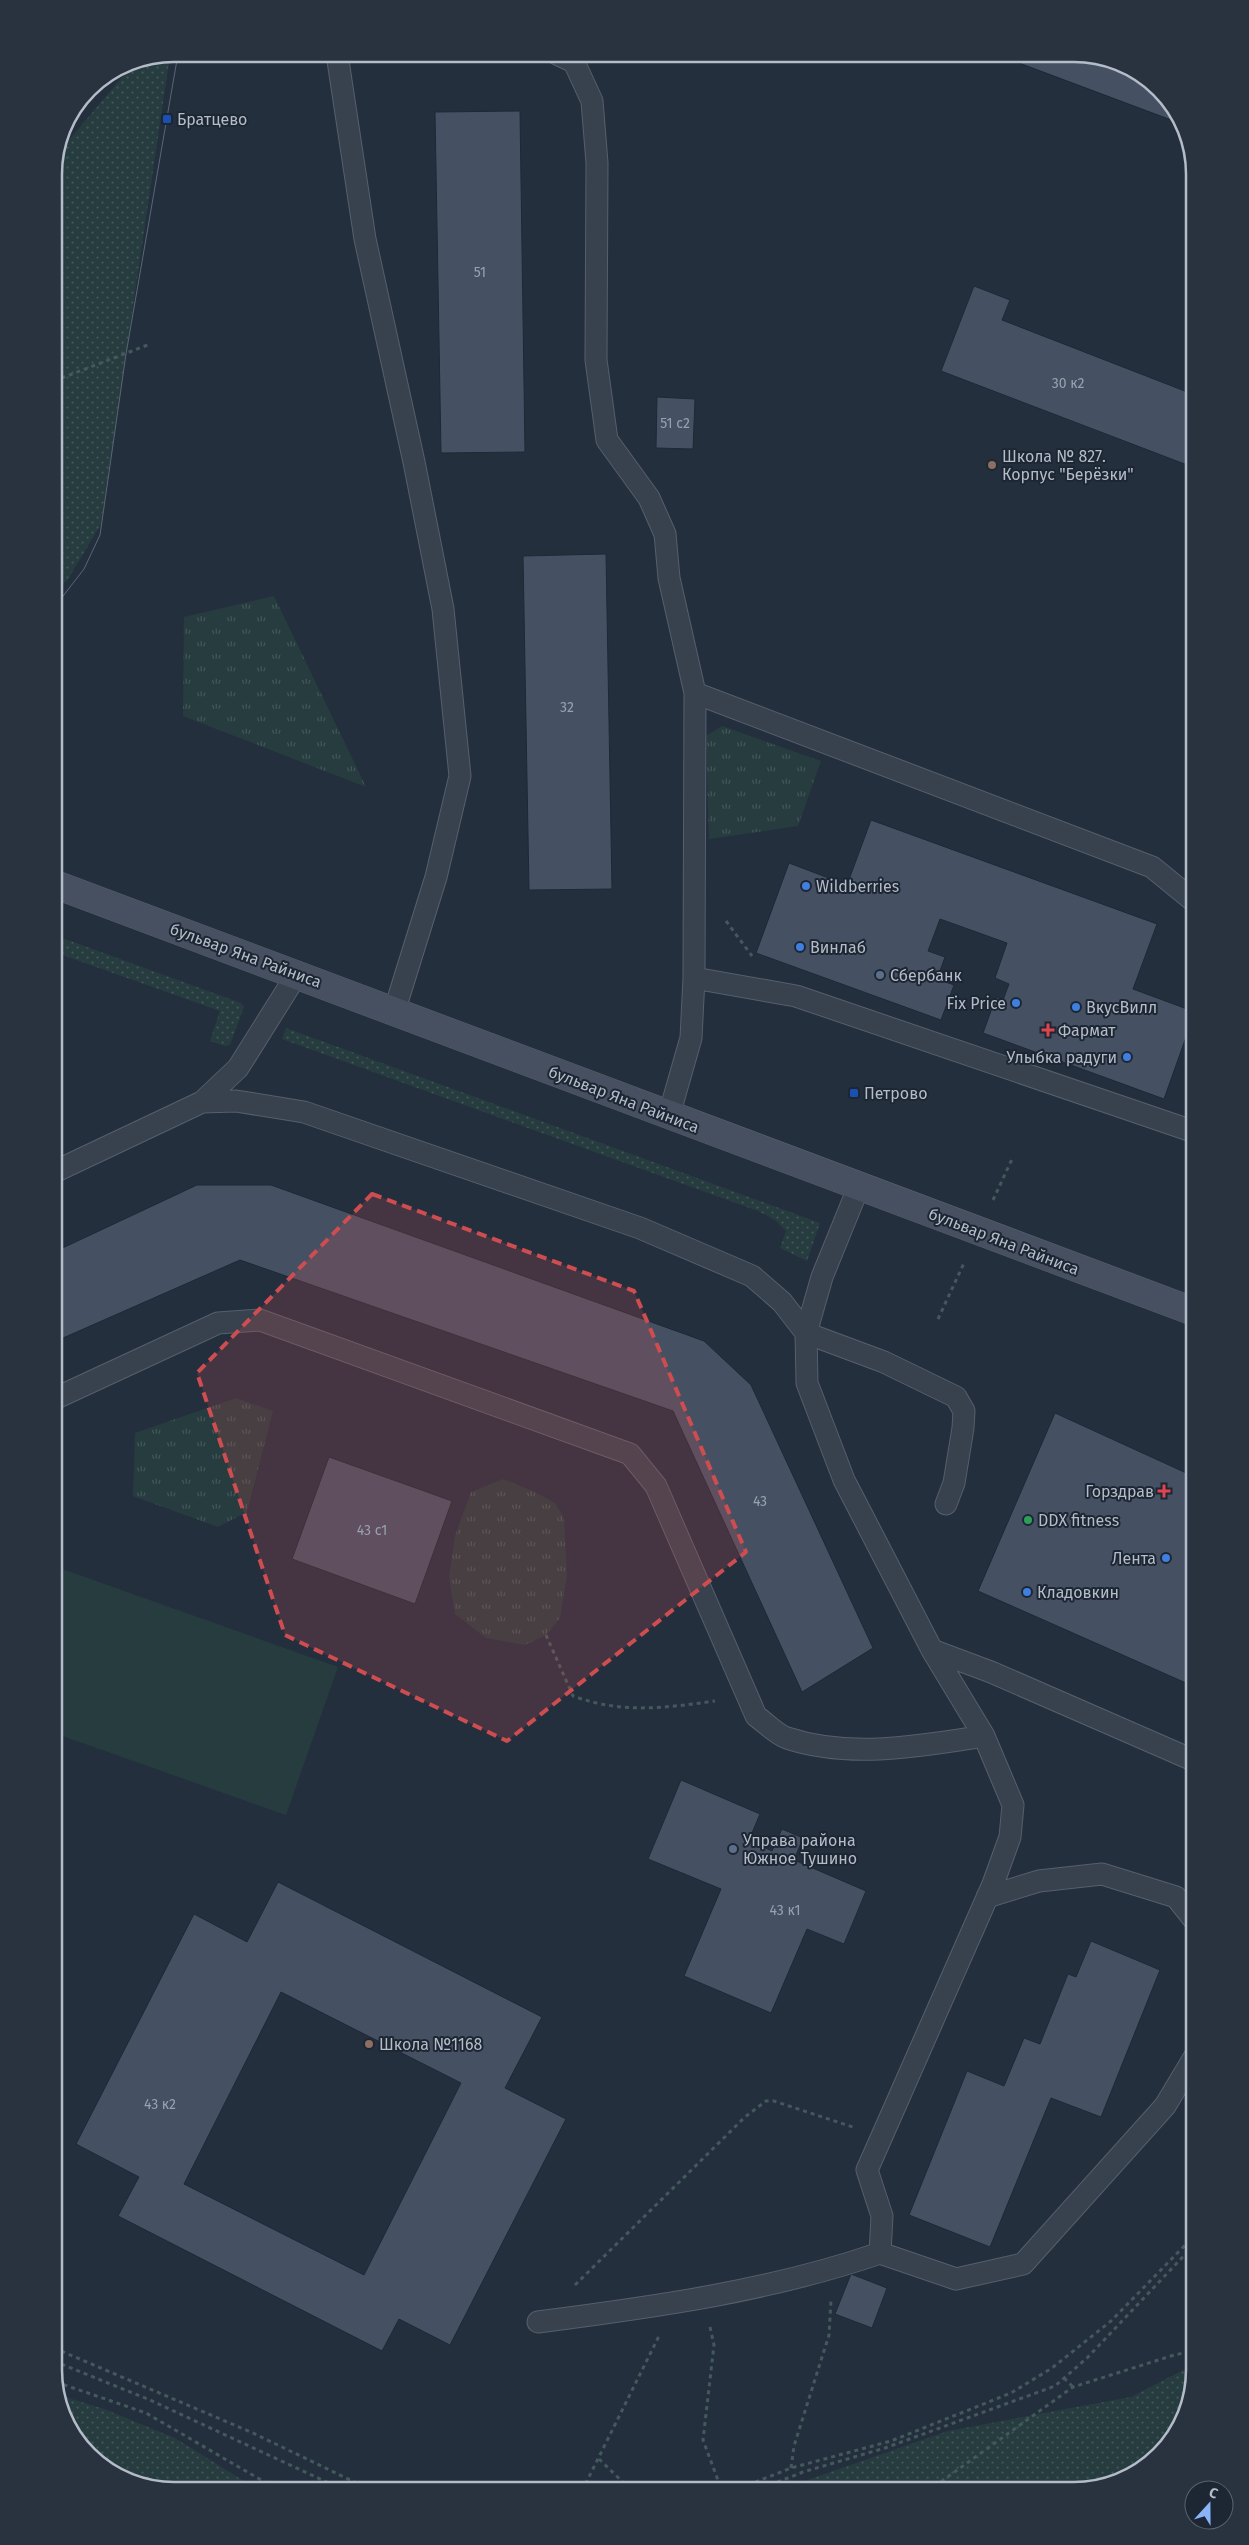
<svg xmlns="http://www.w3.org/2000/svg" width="1249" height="2545" font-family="'Fira Sans',sans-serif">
	<defs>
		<pattern id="grass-dots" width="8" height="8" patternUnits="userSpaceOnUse" patternTransform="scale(1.25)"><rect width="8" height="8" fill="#263c3f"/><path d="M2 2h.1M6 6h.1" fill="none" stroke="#435659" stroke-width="1.8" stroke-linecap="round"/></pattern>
		<pattern id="park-tufts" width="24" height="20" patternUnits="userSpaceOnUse" patternTransform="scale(1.25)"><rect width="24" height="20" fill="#263c3f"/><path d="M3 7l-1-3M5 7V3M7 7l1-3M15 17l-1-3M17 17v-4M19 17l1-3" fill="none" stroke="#435659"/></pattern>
	</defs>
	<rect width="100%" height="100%" fill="#242f3e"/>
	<path fill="url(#grass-dots)" d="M170,55L101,524L67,581L54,587V167L57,154L135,62Z
		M54,935L241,1003L244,1007L230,1045L225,1046L210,1041L220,1011L54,952Z
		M286,1028L820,1223L807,1261L780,1248L786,1231L775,1220L758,1211L282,1039Z
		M1195,2364L1175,2438L1120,2482L1074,2491H776L948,2431L1131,2397Z
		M59,2395L104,2409L175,2438L260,2491H167L101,2466L63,2416Z"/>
	<path fill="url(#park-tufts)" d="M274,596L366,787L183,716L184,617Z
		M722,726L821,761L798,826L709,839L706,736Z
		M236,1398L273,1411L247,1512L218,1527L133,1496L135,1433Z
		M503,1479L533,1491L555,1503L564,1518L567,1576L560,1618L546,1635L525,1645L486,1638L455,1614L449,1577L455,1536L471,1492Z"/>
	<path fill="#263c3f" d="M54,1566L338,1667L286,1815L54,1733Z"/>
	<path fill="#455162" stroke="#1f2835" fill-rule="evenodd" d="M995,54H1082L1148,79L1182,124Z
		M520,111L525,452L441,453L435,112Z
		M974,286L1010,300L1002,320L1195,395V468L941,371Z
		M657,397L695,399L693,449L656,448Z
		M606,554L612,889L529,890L523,556Z
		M871,820L1157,924L1133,989L1195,1012L1164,1099L983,1033L996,997L1003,1000L1009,984L995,978L1007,943L940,919L928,951L945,957L937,979L954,985L941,1020L756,953L789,863L847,885Z
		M197,1185H271L704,1341L751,1385L873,1648L802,1692L673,1411L240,1260L54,1342V1252Z
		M1055,1413L1195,1477V1687L978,1591Z
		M329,1457L452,1501L415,1604L292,1559Z
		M681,1780L760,1814L749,1840L772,1851L782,1829L803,1838L794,1860L866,1891L844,1944L807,1929L771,2013L684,1976L721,1889L648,1859Z
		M278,1882L542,2017L505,2088L566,2119L450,2345L399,2319L382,2351L118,2216L139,2177L76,2144L194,1914L247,1942ZM281,1992L461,2083L364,2275L184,2184Z
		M1091,1941L1160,1970L1101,2117L1051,2098L990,2247L909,2215L967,2071L1004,2086L1024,2038L1040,2044L1068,1974L1076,1977Z
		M851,2274L887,2288L872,2328L835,2314Z"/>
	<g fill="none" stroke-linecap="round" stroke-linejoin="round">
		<defs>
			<path id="service" d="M337,54L365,239L414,462L443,609L460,776L436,877L394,1012
				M557,54L574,62L592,101L597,163L596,360L607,440L649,498L665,534L669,578L695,693L1152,867L1195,902
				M694,978L695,693
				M202,1102L236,1101L304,1112L640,1228L752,1276L782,1302L806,1333L884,1362L956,1397L964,1411L963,1428L954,1483L946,1504
				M669,1115L691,1038L694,978L796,996L1195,1132
				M54,1172L202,1102L238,1068L297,974
				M54,1399L218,1323L260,1320L630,1454L656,1486L756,1716C766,1723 777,1735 787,1738C850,1759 920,1746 984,1736
				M932,1650L991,1672L1195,1761
				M987,1897L1039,1881L1102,1874L1176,1897L1195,1921
				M880,2253L956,2279L1023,2264L1165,2106L1195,2056
				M538,2322C654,2307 770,2291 880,2253L882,2216L867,2170L993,1884L1010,1837L1013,1805L984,1736L932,1650L844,1480L807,1383L806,1333L822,1277L859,1186"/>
			<path id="secondary" d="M54,884L1195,1312"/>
		</defs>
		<use href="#service" stroke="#565f6c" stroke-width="23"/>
		<use href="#secondary" stroke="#565f6c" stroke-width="29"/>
		<path stroke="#44595c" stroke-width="3" stroke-dasharray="4 4" stroke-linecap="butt" d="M54,381L150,344
			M726,921L752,956
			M993,1200L1013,1157
			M938,1319L964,1263
			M546,1635L573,1696C623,1714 663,1708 715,1701
			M1186,2128L1195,2139
			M575,2285L745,2117L766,2101H774L853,2127
			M710,2327L714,2345L703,2440L722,2491
			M54,2348L253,2433L373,2491
			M54,2361L150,2400L346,2491
			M1064,2378L1073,2387
			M56,2382L146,2413L280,2491
			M599,2459L632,2491
			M791,2468L794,2446L829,2335L831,2300
			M582,2491L659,2336
			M733,2491L791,2468L891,2441L1011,2393L1052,2368L1111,2321L1195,2235
			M755,2491L803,2472L885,2448L1055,2386L1087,2358L1195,2244
			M928,2491L1073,2387L1171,2356L1195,2350"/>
		<use href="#service" stroke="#38414e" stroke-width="21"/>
		<use href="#secondary" stroke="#465061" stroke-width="28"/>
		<path stroke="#5a6575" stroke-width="1" d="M75,111L104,80
			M54,603L60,600L84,569L100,535L126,354L178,54"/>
	</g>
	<path fill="#ce4d50" fill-opacity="0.2" stroke="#ce4d50" stroke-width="4" stroke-dasharray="10 6" stroke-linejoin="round" d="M372,1194L634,1291L746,1552L507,1741L285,1635L197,1373Z"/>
	<g fill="#1a4fb4" stroke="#1d2633" stroke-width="2">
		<rect x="162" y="114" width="10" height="10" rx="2.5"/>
		<rect x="849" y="1088" width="10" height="10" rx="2.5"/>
	</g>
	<g fill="#8d6e63" stroke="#1d2633" stroke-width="2">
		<circle cx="992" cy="465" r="5"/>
		<circle cx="369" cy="2044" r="5"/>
	</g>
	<g fill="#3f7fe0" stroke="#1d2633" stroke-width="2">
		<circle cx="806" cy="886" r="5"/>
		<circle cx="800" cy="947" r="5"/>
		<circle cx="1016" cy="1003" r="5"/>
		<circle cx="1076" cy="1007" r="5"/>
		<circle cx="1127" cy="1057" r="5"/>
		<circle cx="1166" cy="1558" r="5"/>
		<circle cx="1027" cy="1592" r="5"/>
	</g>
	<g fill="#5c6f8a" stroke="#1d2633" stroke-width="2">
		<circle cx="880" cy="975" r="5"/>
		<circle cx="733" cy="1849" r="5"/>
	</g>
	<g fill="#e0444e" stroke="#1d2633" stroke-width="2">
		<path d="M1045.5 1022.5h5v5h5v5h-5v5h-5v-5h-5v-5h5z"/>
		<path d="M1161.5 1483.5h5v5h5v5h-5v5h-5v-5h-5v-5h5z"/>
	</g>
	<circle fill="#2e9e5b" stroke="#1d2633" stroke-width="2" cx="1028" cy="1520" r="5"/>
	<g text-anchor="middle" stroke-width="4" stroke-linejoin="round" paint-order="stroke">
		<g font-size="14" fill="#98a1af">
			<text x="480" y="277">51</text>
			<text x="1068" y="388">30 к2</text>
			<text x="675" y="428">51 с2</text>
			<text x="567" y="712">32</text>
			<text x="760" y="1506">43</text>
			<text x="372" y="1535">43 с1</text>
			<text x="785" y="1915">43 к1</text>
			<text x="160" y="2109">43 к2</text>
		</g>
		<g font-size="16" fill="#b4bcc9" stroke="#1d2633" text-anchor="start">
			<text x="177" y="125">Братцево</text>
			<text x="1002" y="462">Школа № 827.<tspan x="1002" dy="18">Корпус "Берёзки"</tspan></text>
			<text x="816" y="892">Wildberries</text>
			<text x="810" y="953">Винлаб</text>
			<text x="890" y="981">Сбербанк</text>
			<text x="1006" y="1009" text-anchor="end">Fix Price</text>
			<text x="1086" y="1013">ВкусВилл</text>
			<text x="1058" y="1036">Фармат</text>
			<text x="1117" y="1063" text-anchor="end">Улыбка радуги</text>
			<text x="864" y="1099">Петрово</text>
			<text x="1154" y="1497" text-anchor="end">Горздрав</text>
			<text x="1038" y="1526">DDX fitness</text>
			<text x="1156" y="1564" text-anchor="end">Лента</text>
			<text x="1037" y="1598">Кладовкин</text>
			<text x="743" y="1846">Управа района<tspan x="743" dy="18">Южное Тушино</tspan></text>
			<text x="379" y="2050">Школа №1168</text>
		</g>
		<g font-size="16" fill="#b4bcc9" stroke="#1d2633">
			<text transform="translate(246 955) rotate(20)" y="6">бульвар Яна Райниса</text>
			<text transform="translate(624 1099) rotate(21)" y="6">бульвар Яна Райниса</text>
			<text transform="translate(1004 1241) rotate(21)" y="6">бульвар Яна Райниса</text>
		</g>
	</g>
	<path d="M0 0H1249V2545H0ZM174 62H1074A112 112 0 0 1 1186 174V2370A112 112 0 0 1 1074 2482H174A112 112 0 0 1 62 2370V174A112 112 0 0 1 174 62Z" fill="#29323f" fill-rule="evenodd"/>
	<path fill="none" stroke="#b4bcc9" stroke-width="2.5" d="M174 62H1074A112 112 0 0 1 1186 174V2370A112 112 0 0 1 1074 2482H174A112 112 0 0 1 62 2370V174A112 112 0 0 1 174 62Z"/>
	<g transform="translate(1209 2505) rotate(21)"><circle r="24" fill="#1d2633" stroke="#59626f"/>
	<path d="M0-4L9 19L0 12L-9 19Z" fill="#8ab4f8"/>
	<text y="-8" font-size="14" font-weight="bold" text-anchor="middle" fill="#b4bcc9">С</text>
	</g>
</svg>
